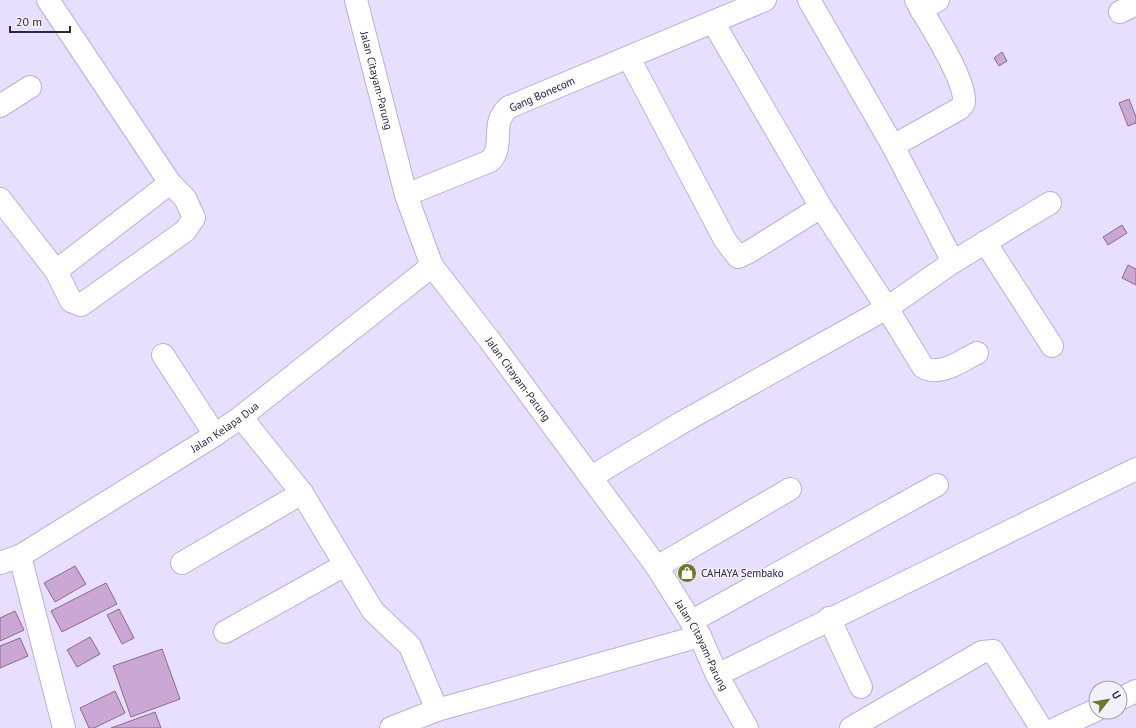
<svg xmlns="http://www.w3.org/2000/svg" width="1136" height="728" font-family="'PT Sans',sans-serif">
	<rect width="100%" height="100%" fill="#e8dffe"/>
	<path fill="#caa8d3" stroke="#886991" d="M1002,52L1007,61L999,66L994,58Z
		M1129,99L1136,117V123L1128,126L1119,103Z
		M1122,225L1127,233L1108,245L1103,237Z
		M1128,265L1136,269V285L1122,278Z
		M75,566L86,584L55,602L44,583Z
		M106,583L117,604L62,632L51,611Z
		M119,609L134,638L122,644L107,615Z
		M15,611L24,630L0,641V618Z
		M90,637L100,654L77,667L67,650Z
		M20,638L28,656L0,668V646Z
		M162,649L180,699L131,717L113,666Z
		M115,691L125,713L94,728H89L80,708Z
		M155,712L161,728H111Z"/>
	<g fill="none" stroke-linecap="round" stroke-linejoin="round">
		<defs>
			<g id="minor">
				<path d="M48,0L170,183"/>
				<path id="s1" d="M356,0L406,195L432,266L491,342L657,567L700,636L717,675L747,728"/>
				<path d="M809,0L893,146L953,262"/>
				<path d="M921,10L938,0"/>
				<path d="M1120,12L1136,4"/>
				<path d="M713,22L821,207L887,308L923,367C940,377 961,361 977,353"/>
				<path d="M629,58L725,240L738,257L749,252L821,207"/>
				<path d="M0,106L30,87"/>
				<path d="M893,146L959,109C962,106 964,105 964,101C965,78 928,22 916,0"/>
				<path d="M406,195L490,161C506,145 489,123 509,107L765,0"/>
				<path d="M0,199L56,271L71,301L81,305L185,231L194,218L185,198L170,183L56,271"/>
				<path d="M985,242L1052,346"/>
				<path d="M163,355L215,435"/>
				<path d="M241,417L302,493L373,611L410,646L437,710"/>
				<path d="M591,477L681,423L887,308L953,262L1050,203"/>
				<path d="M20,556L64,728"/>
				<path id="s2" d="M0,563L20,556L215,435L241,417L432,266"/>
				<path d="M182,563L302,493"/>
				<path d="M657,567L790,489"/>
				<path d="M829,618L861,687"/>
				<path d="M692,621L937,485"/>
				<path d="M225,632L345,565"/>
				<path d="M717,675L1136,469"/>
				<path d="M1120,699L1136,691"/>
				<path d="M391,728L437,710L700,636"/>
				<path d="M851,728L982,652L993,651L1041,728"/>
				<path d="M1057,728L1096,710"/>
			</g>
		</defs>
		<use href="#minor" stroke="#bcaddd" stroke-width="24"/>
		<use href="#minor" stroke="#fff" stroke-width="22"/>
	</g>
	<defs>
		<symbol id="shop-disc" viewBox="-11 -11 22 22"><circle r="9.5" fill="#697926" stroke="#f3f0fa"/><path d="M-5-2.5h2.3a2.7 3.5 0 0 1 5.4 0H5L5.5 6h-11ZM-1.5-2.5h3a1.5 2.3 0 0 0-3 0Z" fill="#fff"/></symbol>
	</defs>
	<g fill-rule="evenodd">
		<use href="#shop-disc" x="676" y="562" width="22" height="22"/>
	</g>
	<g text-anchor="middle" stroke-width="3" stroke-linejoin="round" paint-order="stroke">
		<g font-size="11" fill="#2e283b" stroke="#f3f0fa">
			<text dy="4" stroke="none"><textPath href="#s1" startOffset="83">Jalan Citayam-Parung</textPath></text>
			<text transform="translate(542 94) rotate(-24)" y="4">Gang Bonecom</text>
			<text dy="4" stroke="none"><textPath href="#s1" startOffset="419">Jalan Citayam-Parung</textPath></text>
			<text dy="4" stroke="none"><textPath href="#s2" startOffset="263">Jalan Kelapa Dua</textPath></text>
			<text dy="4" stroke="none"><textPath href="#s1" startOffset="743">Jalan Citayam-Parung</textPath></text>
		</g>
		<g font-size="11" fill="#2e283b" stroke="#f3f0fa" text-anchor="start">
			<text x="701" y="577">CAHAYA Sembako</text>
		</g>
	</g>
	<g transform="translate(1108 700) rotate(59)"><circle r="19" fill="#f3f0fa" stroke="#a4a0ae"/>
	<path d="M0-3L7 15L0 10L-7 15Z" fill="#697926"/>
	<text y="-6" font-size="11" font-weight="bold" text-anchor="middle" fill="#2e283b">U</text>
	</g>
	<path d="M10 26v6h60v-6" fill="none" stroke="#2e283b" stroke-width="2"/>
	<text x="16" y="26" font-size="12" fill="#2e283b" stroke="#f3f0fa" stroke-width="3" paint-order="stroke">20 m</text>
</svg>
